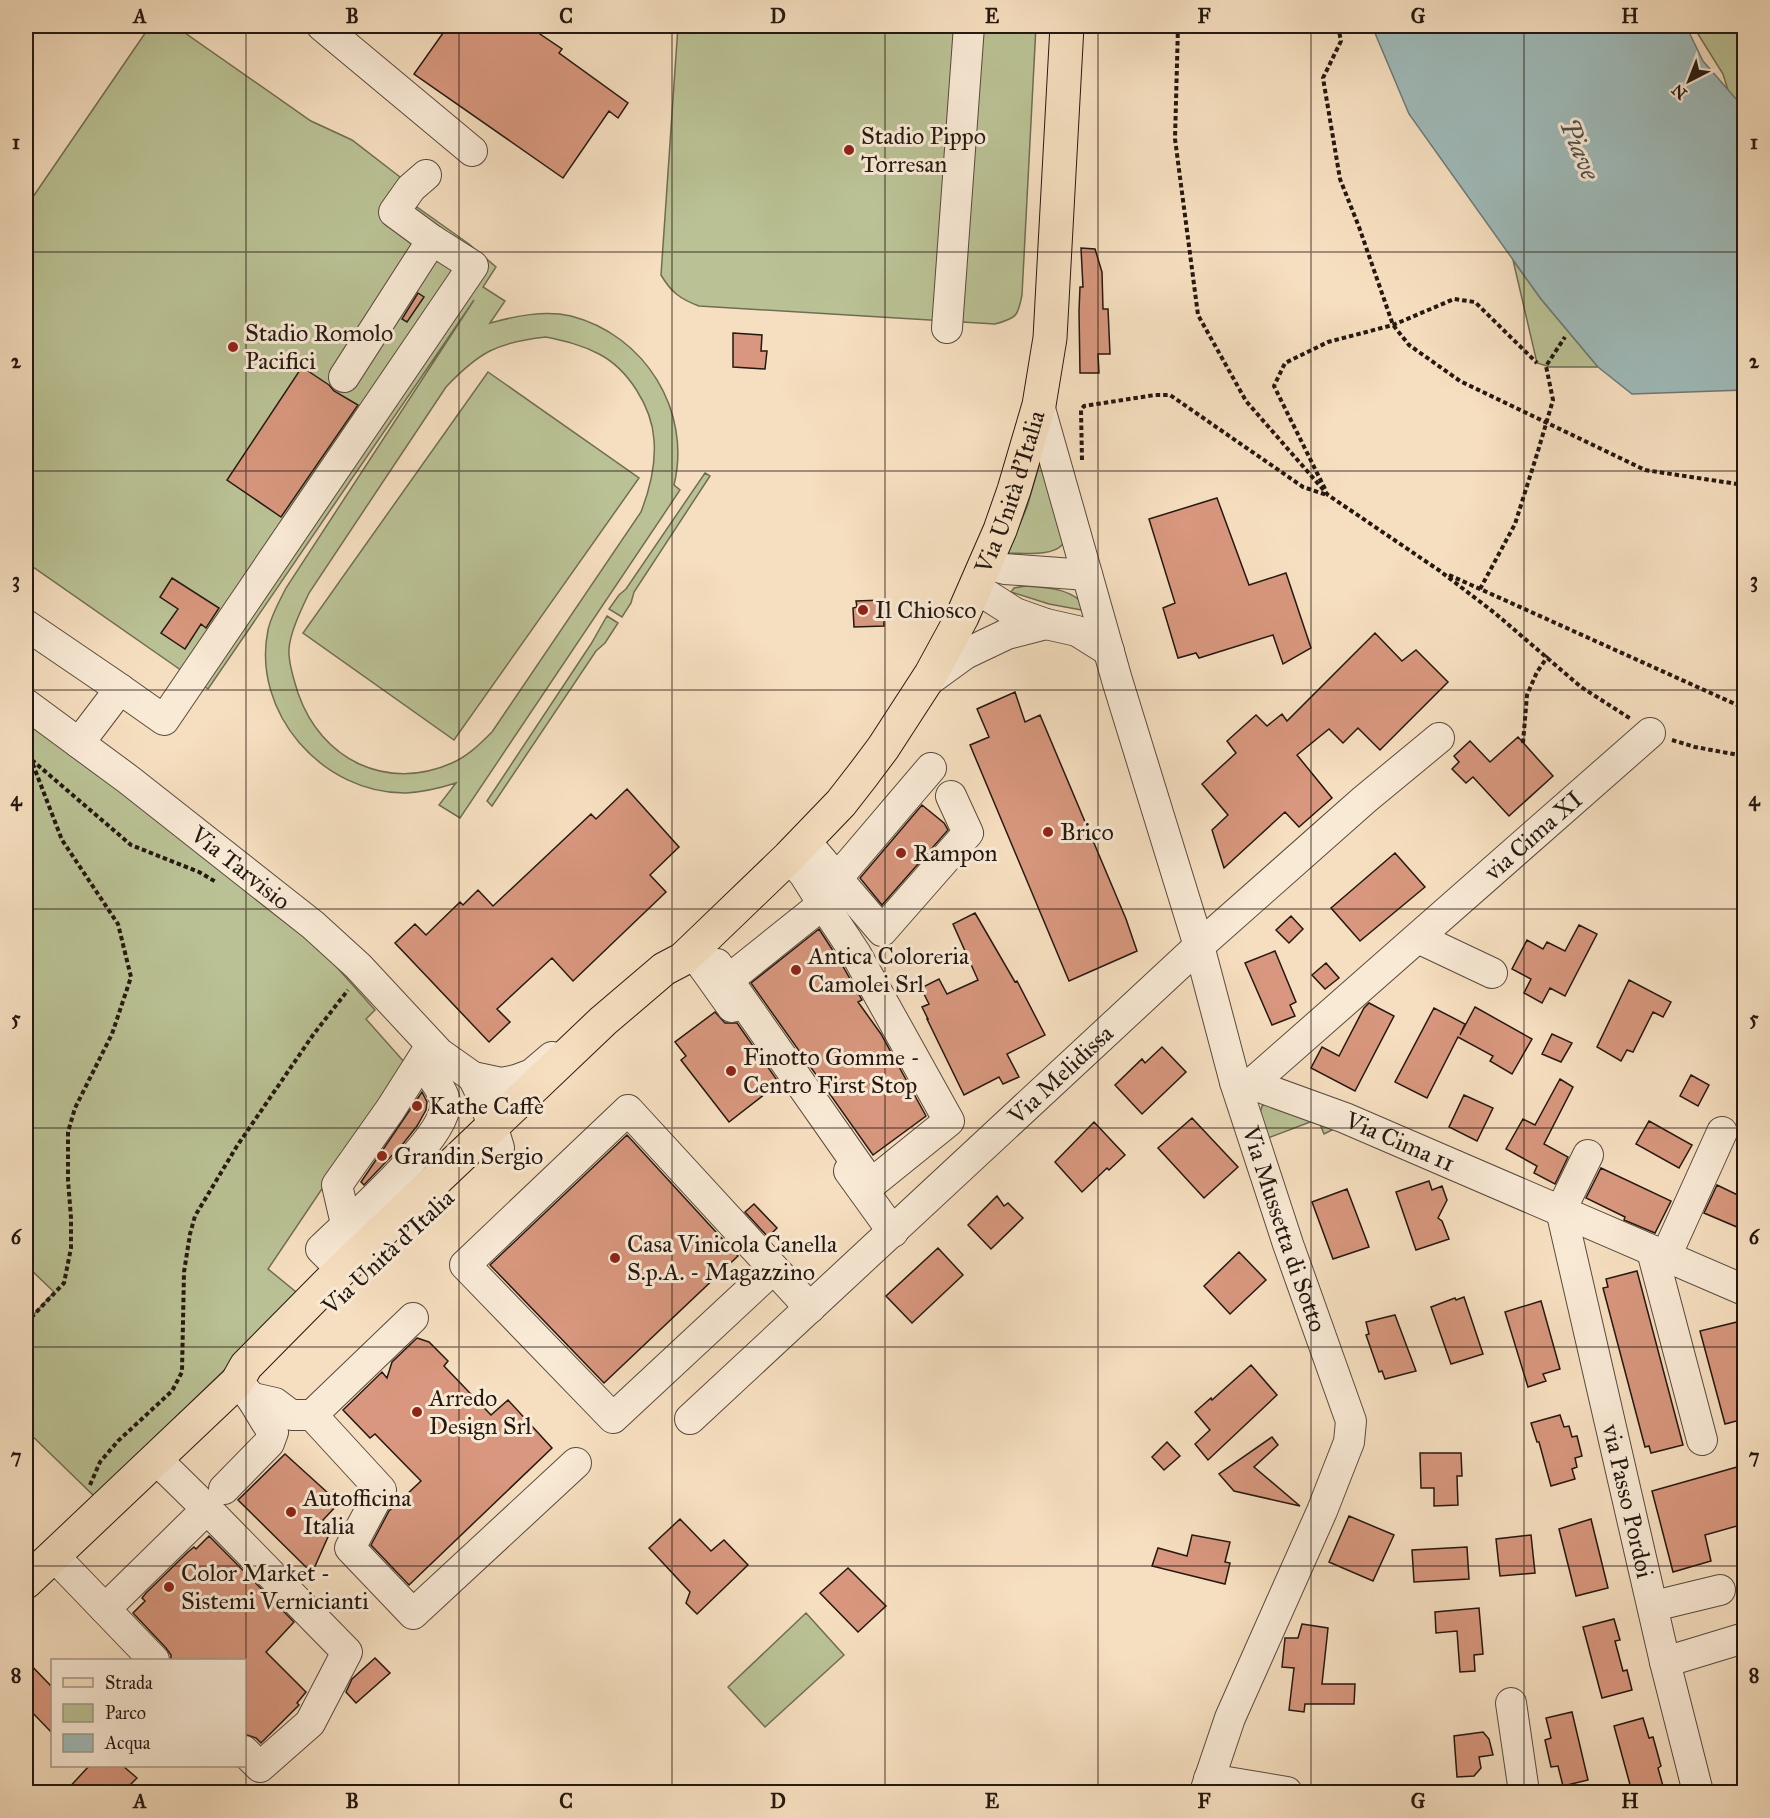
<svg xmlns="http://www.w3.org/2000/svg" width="1770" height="1818" font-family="'IM FELL Great Primer',serif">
	<rect width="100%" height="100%" fill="#f6dfc0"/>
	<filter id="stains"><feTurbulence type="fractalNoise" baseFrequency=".00333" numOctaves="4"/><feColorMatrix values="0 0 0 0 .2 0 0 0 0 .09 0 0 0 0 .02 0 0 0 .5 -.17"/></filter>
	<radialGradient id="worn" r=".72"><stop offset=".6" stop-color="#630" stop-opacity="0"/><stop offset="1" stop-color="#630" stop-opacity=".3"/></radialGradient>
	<path fill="#bac295" stroke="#706d53" stroke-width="1.5" fill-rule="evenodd" d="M150,26H175L311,121L352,140L400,177L416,193L410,202L469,244L496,267L483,287L505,301L490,323C516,316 544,310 571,316C645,335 692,411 674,485L680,490L460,818L439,805L456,783C440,788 424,792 406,793C323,794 251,713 268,630C271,616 279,602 286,588L474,300L208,689L26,562V207ZM546,337C565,341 582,345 599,354C628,369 652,407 654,440C656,465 650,489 641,512L492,732C480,744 468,756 452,763C387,792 321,760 298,693C294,680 288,663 289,649C290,632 302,608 309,593L446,387C479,352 498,342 546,337Z
		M678,26H1036L1022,295C1018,316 1017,318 995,324L699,306C680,299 671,292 661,275Z
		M1693,26H1744V142L1723,74Z
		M1513,260L1541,299L1598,367H1550L1537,363Z
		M488,372L639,478L454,740L303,633Z
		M1041,459L1063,544C1052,557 1025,553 1008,553L1027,507Z
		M705,473L710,476L634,592L631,603L622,617L609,609L619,595L626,589Z
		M1025,586C1047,587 1078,589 1087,611L1049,604L1011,592L1014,588Z
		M607,616L618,623L605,643L596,651L492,806L487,801L591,644Z
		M26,719L202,851L325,954L375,1010L366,1019L406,1064L268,1269L301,1296L94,1496L26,1430V1323L54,1292L26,1265Z
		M1267,1103L1295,1110L1338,1127L1324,1134L1318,1119L1268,1138L1260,1113L1262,1106Z
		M806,1613L844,1655L765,1727L728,1687Z"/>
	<path fill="#9fbbba" stroke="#6e7a76" stroke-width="1.5" d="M1372,26H1686L1703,61L1744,108V390L1632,394L1598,367L1541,299L1409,114Z"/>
	<path fill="#d8977e" stroke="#251811" stroke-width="1.5" d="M448,26H528L562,49L559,53L628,103L618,118L609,111L563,178L414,74Z
		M1081,248L1095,249L1102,272L1103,309H1108L1110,354H1098L1099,373H1080L1079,311L1080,287H1083Z
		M418,293L424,297L407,322L402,319Z
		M733,333L762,335L761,351H767L765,369L733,367Z
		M302,367L329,385L334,391L358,405L281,517L227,480Z
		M1217,498L1249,585L1286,573L1311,648L1283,664L1273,635L1199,658L1196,653L1178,658L1163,608L1175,603L1149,519Z
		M172,578L219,608L206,628L201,624L185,649L161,633L178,609L160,597Z
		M883,600L884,626L854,627L853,608L857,607L856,601Z
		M1375,633L1402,661L1416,650L1448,682L1380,750L1358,728L1343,743L1329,729L1297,755L1332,798L1299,827L1285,812L1224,868L1212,830L1228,815L1202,784L1236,753L1227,741L1256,715L1267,726L1282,714L1287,721Z
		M1015,692L1025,722L1040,715L1126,919L1137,951L1069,981L970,745L989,737L977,709Z
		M1518,737L1553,776L1509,816L1473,777L1466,783L1452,769L1459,762L1454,756L1470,741L1490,762Z
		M627,789L679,847L650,875L666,892L573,981L552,958L497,1009L510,1022L489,1042L395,943L415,924L426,935L460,902L463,905L478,890L493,906L591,814L596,819Z
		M922,805L944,823L948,830L882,905L860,878Z
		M1395,853L1425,887L1360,941L1331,908Z
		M975,913L1015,982L1017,981L1045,1035L1007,1054L1019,1077L1003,1084L999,1077L964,1095L927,1019H928L922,1007L929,1004L921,988L939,979L947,994L978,980L953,924Z
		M1291,916L1303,929L1289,943L1276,930Z
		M1579,925L1597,934L1565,996L1550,988L1542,1003L1524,993L1531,979L1512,969L1527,940L1543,949L1547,942L1565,951Z
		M819,929L841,963L862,1000L858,1002L881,1034L926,1116L873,1155L751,983Z
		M1275,951L1296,1002L1290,1005L1295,1016L1272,1025L1245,963Z
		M1326,963L1339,978L1325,989L1312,975Z
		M1629,980L1671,1002L1663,1017L1653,1012L1633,1052L1627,1050L1621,1061L1597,1047Z
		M1369,1003L1394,1016L1355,1091L1311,1068L1322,1047L1339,1056L1364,1008Z
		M1475,1007L1532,1039L1512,1074L1490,1061L1493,1056L1458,1037L1427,1098L1395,1082L1434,1008L1465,1024L1460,1035Z
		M715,1012L725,1023H737L779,1083L729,1122L681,1060L686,1056L675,1042Z
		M1552,1034L1572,1043L1561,1062L1542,1054Z
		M1162,1047L1186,1072L1142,1114L1115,1085L1142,1059L1145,1063Z
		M1691,1075L1709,1085L1698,1106L1680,1096Z
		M1560,1079L1573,1087L1544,1144L1568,1157L1555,1184L1534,1173L1537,1166L1506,1149L1523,1119L1535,1125Z
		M422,1092L427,1102L426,1110L417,1126L402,1145L364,1185L361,1182Z
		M1464,1095L1493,1108L1477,1141L1449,1127Z
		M1192,1118L1238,1167L1204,1198L1158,1148Z
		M1649,1121L1692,1145L1679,1168L1636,1144Z
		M1094,1122L1125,1155L1109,1170L1107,1168L1082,1192L1055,1162Z
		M627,1135L738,1256L604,1383L490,1265Z
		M1601,1168L1671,1201L1655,1233L1624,1220L1625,1217L1586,1198Z
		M1429,1181L1432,1190L1442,1186L1447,1200L1438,1218L1442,1221L1449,1239L1416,1250L1396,1192Z
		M1717,1185L1744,1198V1230L1704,1213Z
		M1347,1189L1369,1247L1333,1259L1312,1202Z
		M997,1196L1004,1206L1008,1203L1023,1218L991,1249L968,1225Z
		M754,1204L777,1228L768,1237L745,1212Z
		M938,1248L963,1275L912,1323L886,1296Z
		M1239,1252L1266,1280L1230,1314L1204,1286Z
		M1637,1271L1683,1445L1651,1453L1649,1446L1645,1447L1603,1288L1608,1287L1606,1279Z
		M1464,1297L1483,1354L1451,1364L1431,1307L1455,1298L1456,1300Z
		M1541,1301L1560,1369L1543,1374L1546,1381L1528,1387L1505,1312Z
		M1395,1315L1416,1371L1385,1379L1382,1371L1379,1372L1366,1335L1369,1334L1366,1322Z
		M1741,1321L1744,1335V1419L1725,1424L1700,1331Z
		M417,1338L429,1342L448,1361L444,1366L491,1415L508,1400L552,1448L409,1585L371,1545L389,1511L421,1481L375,1434L370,1438L343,1410L382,1372L387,1378L392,1362Z
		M1251,1365L1277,1395L1208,1460L1195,1444L1210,1430L1195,1412L1211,1398L1212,1400Z
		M1560,1415L1564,1427L1569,1426L1572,1437L1577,1436L1582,1456L1575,1458L1577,1467L1572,1469L1575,1479L1551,1486L1539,1442H1537L1531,1423Z
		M1272,1437L1278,1445L1254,1467L1300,1506L1234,1491L1219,1474Z
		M1167,1442L1180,1456L1164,1470L1152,1457Z
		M1420,1453H1461L1462,1476H1457L1458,1505L1434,1506V1488H1421Z
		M285,1454L339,1503L323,1520L331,1530L312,1573L238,1500Z
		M1744,1465V1524L1705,1535L1711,1561L1673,1572L1652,1491Z
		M1349,1516L1394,1535L1373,1581L1329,1562Z
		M680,1519L711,1551L724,1540L748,1565L697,1614L686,1603L690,1592L649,1548Z
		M1591,1519L1608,1588L1576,1596L1559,1529Z
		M1192,1535L1230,1542L1225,1562L1230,1563L1225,1584L1152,1566L1158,1548L1187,1556Z
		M1531,1535L1535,1573L1500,1576L1496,1539Z
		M209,1536L294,1622L266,1652L306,1692L297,1703L299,1705L261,1743L256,1738L244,1734V1660H171V1655L166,1648L133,1613L145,1601L142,1598L146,1593L188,1552L194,1547L196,1549Z
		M1467,1547L1469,1579L1414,1582L1412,1550Z
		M848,1568L886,1606L858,1632L820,1593Z
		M1479,1608L1483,1654L1474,1655L1475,1671L1460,1672L1457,1631L1436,1633L1435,1612Z
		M1614,1619L1620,1640L1615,1641L1623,1671L1627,1670L1632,1690L1602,1698L1583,1627Z
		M1302,1624L1328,1628L1322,1684H1355L1354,1704H1305L1304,1712L1289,1710L1294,1668L1282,1667L1285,1638H1298Z
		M375,1658L390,1673L356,1703L346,1692L352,1679Z
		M26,1660L52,1687V1733L26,1706Z
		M1572,1712L1588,1780L1563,1786L1558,1766L1551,1767L1545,1740L1551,1738L1546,1718Z
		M1643,1718L1649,1738L1653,1737L1661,1766L1658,1768L1663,1786L1640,1792H1632L1614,1726Z
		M1483,1732L1489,1739L1493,1755L1479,1757L1481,1768L1474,1776L1457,1777L1454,1736Z
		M89,1766H123L137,1778L123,1792H65Z"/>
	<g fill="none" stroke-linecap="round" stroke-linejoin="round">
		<defs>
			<g id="minor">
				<path d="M322,26L472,151"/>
				<path d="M947,328L969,26"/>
				<path d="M344,377L432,240"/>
				<path id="s1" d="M1039,405L1117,680L1199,946L1235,1082L1288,1244L1351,1421L1349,1442L1322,1511L1230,1718L1205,1792"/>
				<path d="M986,564L1005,569L1087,575"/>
				<path d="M976,588L1015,613L1046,624L1077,631L1109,651"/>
				<path d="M26,625L120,689L79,743"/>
				<path d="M925,683L965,654L1007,634L1046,624"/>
				<path d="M120,689L164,720L473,266L432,240L394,212L411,188L426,175"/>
				<path id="s2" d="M26,704L129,780L313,925L358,966L439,1053L473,1077L501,1083L516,1080L532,1074L552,1057"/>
				<path d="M805,841L882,931L968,833L951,796"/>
				<path d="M833,872L845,869L931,768"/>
				<path d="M1418,938L1492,973"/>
				<path d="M692,951L732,1007"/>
				<path d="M717,964L728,980L823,904L804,874L789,857"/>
				<path d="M728,980L871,1184L949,1121L856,954L823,904"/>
				<path d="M473,1077L485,1102L499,1148"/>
				<path id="s3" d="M1235,1082L1251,1084L1345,1118L1744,1290"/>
				<path id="s4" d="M1251,1084L1650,733"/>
				<path id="s5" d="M1588,1155L1561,1210L1665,1662L1698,1792"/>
				<path d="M849,1171L893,1232"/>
				<path d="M346,1224L337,1185L390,1110L430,1047"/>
				<path d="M1652,1251L1702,1440"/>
				<path d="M1666,1256L1722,1132"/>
				<path d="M773,1269L613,1418L465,1265L628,1110L810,1308"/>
				<path d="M342,1270L321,1249C347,1223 450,1136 445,1101C443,1090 428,1071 421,1062"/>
				<path d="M253,1398L275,1403L291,1415H312L381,1490L350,1548L413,1614L576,1463"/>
				<path d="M312,1415L413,1318"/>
				<path id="s6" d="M690,1419L1199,946L1364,800L1439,738"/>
				<path d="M224,1489L269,1443L273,1432C261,1417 256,1401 243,1388"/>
				<path d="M207,1509L347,1652L310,1723L260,1767L244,1751"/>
				<path d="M53,1555L105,1609L207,1509L156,1459"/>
				<path d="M1654,1606L1720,1590"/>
				<path d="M105,1609L154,1660"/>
				<path d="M1665,1662L1744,1638"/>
				<path d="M1511,1703L1524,1792"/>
				<path d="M1209,1779L1287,1792"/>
			</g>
			<g id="major">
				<path id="s7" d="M26,1582L237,1382L246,1366L336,1275L603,1021L664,969L683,959L789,857L841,803L862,776L883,748L931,674L962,617L1000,530L1014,490L1039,405L1050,338L1067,26"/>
			</g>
		</defs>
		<use href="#minor" stroke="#594a3d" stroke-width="32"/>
		<use href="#major" stroke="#251811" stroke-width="35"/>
		<path stroke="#251811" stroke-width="4" stroke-dasharray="4.5 3" stroke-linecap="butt" d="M1178,26L1175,139L1198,315L1246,401L1328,495L1440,571L1496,614L1581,687L1631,719
			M1338,26L1341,41L1323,78L1340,179L1359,227L1393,325L1409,345L1460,381L1645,470L1744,485
			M1082,460L1081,410L1084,406L1155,395H1170L1303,487L1327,495
			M1325,489L1274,386L1285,363L1328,342L1393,325L1454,299L1475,302L1537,363
			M1449,575L1744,708
			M1480,589L1515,524L1538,451L1553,400L1546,366L1565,337
			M1672,740L1695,747L1744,756
			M1523,743L1527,695L1537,672L1548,656
			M26,755L131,845L199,872L216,882
			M26,1323L64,1283L71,1248V1218L68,1180V1132L75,1108L112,1034L131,977L118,924L62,840L32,762
			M90,1485L100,1462L118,1441L172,1391L182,1372L184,1272L190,1234L195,1216L237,1146L313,1035L348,990"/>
		<use href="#minor" stroke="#f9ead6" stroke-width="30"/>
		<use href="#major" stroke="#f6dfc0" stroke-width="33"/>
	</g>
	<path fill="none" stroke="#251811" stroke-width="1.5" stroke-opacity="0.55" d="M246,26V1792M459,26V1792M672,26V1792M885,26V1792M1098,26V1792M1311,26V1792M1524,26V1792M26,252H1744M26,471H1744M26,690H1744M26,909H1744M26,1128H1744M26,1347H1744M26,1566H1744"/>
	<g fill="#8f2418" stroke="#f9ead6" stroke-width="2">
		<circle cx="849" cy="150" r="6"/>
		<circle cx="233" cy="347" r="6"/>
		<circle cx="863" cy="610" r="6"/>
		<circle cx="1048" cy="832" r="6"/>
		<circle cx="901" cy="853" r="6"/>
		<circle cx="796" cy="970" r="6"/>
		<circle cx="731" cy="1071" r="6"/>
		<circle cx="417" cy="1106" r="6"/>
		<circle cx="382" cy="1156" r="6"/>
		<circle cx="615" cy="1258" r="6"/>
		<circle cx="417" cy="1412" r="6"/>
		<circle cx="291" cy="1512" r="6"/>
		<circle cx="169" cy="1587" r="6"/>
	</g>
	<g text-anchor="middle" stroke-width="6" stroke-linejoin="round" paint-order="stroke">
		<g font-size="24" fill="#251811" stroke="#f9ead6" text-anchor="start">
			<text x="861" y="144">Stadio Pippo<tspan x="861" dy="28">Torresan</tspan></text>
			<text x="245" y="341">Stadio Romolo<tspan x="245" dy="28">Pacifici</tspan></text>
			<text x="875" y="618">Il Chiosco</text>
			<text x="1060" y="840">Brico</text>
			<text x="913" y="861">Rampon</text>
			<text x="808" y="964">Antica Coloreria<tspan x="808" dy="28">Camolei Srl</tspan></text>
			<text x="743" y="1065">Finotto Gomme -<tspan x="743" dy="28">Centro First Stop</tspan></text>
			<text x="429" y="1114">Kathe Caffè</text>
			<text x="394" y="1164">Grandin Sergio</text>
			<text x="627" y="1252">Casa Vinicola Canella<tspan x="627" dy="28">S.p.A. - Magazzino</tspan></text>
			<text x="429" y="1406">Arredo<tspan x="429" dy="28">Design Srl</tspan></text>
			<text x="303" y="1506">Autofficina<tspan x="303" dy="28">Italia</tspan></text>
			<text x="181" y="1581">Color Market -<tspan x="181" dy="28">Sistemi Vernicianti</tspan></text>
		</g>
		<g font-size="24" fill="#251811" stroke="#f9ead6">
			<text dy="8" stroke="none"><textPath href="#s7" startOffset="1486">Via Unità d'Italia</textPath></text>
			<text dy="8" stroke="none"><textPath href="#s4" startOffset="376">via Cima XI</textPath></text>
			<text dy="8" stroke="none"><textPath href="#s2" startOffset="270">Via Tarvisio</textPath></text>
			<text dy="8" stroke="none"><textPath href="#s6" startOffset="506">Via Melidissa</textPath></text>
			<text dy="8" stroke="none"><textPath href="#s3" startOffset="176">Via Cima 11</textPath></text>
			<text dy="8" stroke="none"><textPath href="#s1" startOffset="860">Via Mussetta di Sotto</textPath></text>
			<text transform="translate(388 1252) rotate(-43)" y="8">Via Unità d'Italia</text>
			<text dy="8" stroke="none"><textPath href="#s5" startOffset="360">via Passo Pordoi</textPath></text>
		</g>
		<g font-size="26" font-style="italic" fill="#50514c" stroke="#f9ead6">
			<text transform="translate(1580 149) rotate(68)" y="9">Piave</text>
		</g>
	</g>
	<rect width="1770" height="1818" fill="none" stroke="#f6dfc0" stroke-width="66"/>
	<rect x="51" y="1659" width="195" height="108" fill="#f9ead6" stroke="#a49687" stroke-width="1.5"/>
	<rect x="63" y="1678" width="30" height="9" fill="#f6dfc0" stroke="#a49687" stroke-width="1.5"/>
	<text x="105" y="1689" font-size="18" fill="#251811">Strada</text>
	<rect x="63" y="1704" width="30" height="18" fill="#bac295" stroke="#a49687" stroke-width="1.5"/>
	<text x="105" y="1719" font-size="18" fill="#251811">Parco</text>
	<rect x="63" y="1734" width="30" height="18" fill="#9fbbba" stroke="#a49687" stroke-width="1.5"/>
	<text x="105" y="1749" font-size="18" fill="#251811">Acqua</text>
	<g transform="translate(1689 81) rotate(222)" stroke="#f9ead6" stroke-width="4.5" paint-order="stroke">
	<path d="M0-4.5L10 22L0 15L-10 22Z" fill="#251811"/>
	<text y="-9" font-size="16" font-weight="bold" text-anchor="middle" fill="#251811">N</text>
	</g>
	<rect x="33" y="33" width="1704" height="1752" fill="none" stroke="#251811" stroke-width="2"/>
	<g font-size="20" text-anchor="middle" font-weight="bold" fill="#251811">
		<text x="140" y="23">A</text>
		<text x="352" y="23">B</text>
		<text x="566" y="23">C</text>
		<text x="778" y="23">D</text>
		<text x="992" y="23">E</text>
		<text x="1204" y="23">F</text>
		<text x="1418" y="23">G</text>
		<text x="1630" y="23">H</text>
		<text x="16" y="149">1</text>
		<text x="1754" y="149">1</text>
		<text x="16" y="368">2</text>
		<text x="1754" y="368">2</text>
		<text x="16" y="587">3</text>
		<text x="1754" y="587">3</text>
		<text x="16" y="806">4</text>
		<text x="1754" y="806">4</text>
		<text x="16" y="1025">5</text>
		<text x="1754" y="1025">5</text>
		<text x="16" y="1244">6</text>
		<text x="1754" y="1244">6</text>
		<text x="16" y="1463">7</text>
		<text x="1754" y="1463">7</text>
		<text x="16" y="1682">8</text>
		<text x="1754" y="1682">8</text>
		<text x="140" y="1808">A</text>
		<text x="352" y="1808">B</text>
		<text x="566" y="1808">C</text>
		<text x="778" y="1808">D</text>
		<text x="992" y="1808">E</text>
		<text x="1204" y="1808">F</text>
		<text x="1418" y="1808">G</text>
		<text x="1630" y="1808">H</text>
	</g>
	<rect width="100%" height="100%" filter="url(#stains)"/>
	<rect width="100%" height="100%" fill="url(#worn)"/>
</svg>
